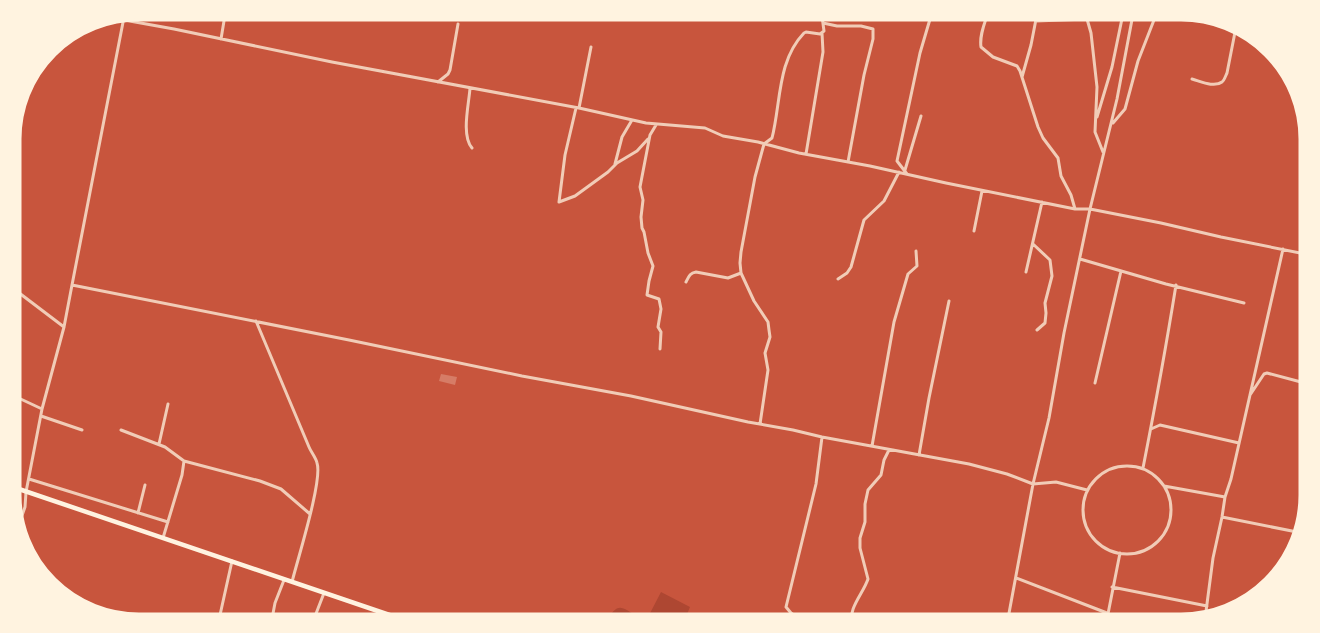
<svg xmlns="http://www.w3.org/2000/svg" width="1320" height="633" font-family="Georgia,serif">
	<rect width="100%" height="100%" fill="#c8553d"/>
	<path fill="#ae4732" d="M661,592L690,607L683,624H606C619,594 626,613 646,621Z"/>
	<path fill="#d67c66" d="M441,374L457,377L455,385L439,381Z"/>
	<g fill="none" stroke-linecap="round" stroke-linejoin="round">
		<path stroke="#f1ccb7" stroke-width="3" d="M989,9C986,21 979,34 981,47L993,57L1017,66L1020,71L1038,127L1043,138L1058,158L1061,176L1071,195L1075,209
			M1087,19L1090,9
			M124,20L174,29L332,62L579,108L646,123L705,128L723,136L758,142L799,153L870,166L946,183L1075,209H1090L1161,223L1221,237L1310,255
			M1036,21L1087,19L1091,33L1097,87L1095,132L1103,152
			M823,23L837,26H861L873,29V39L864,75L848,162
			M221,39L226,9
			M1022,77L1031,45L1038,9
			M1192,79C1200,81 1214,88 1222,82C1224,81 1226,75 1227,73L1237,22
			M438,82L448,74L450,70L458,24
			M470,88C469,104 461,135 472,148
			M576,108L565,155L559,202L575,196L608,172L617,163L637,151L648,139
			M579,108L591,47
			M1097,117L1112,67L1124,9
			M1113,123L1125,109L1138,61L1154,20L1164,9
			M656,125L650,135L640,187L643,200L641,217L642,228L644,232L648,253L653,266L649,281L647,295L659,299L661,309L658,327L661,332L660,349
			M806,154L823,52L822,33
			M615,164L622,137L632,120
			M905,170L921,116
			M907,174L897,161L920,53L933,9
			M974,231L982,191
			M1033,244L1050,260L1052,276L1045,303L1046,313L1045,323L1037,330
			M1080,259L1166,284L1244,303
			M1026,272L1042,202
			M838,279L847,273L851,267L864,220L884,201L899,172
			M686,282C689,276 690,273 696,272L728,278L741,273
			M72,285L349,340L522,376L631,396L748,422L793,430L822,437L969,464L1007,474L1033,484L1056,482L1087,490
			M10,286L64,327
			M256,321L309,447C311,452 316,458 317,463C323,480 297,561 292,582
			M1300,382L1303,386L1311,388
			M1095,383L1121,271
			M10,394L42,409
			M1250,395L1264,374L1267,373L1301,382L1311,383
			M41,416L82,430
			M760,424L768,370L765,353L770,337L769,330L768,322L754,301L741,273L740,263L741,252L755,177L764,144L772,138C781,103 777,61 804,33L806,32L820,34L824,31L821,9
			M1151,429L1160,425L1239,443
			M121,430L165,447L184,461L182,475L163,538
			M159,444L168,404
			M872,446L894,322L908,274L917,266L916,251
			M919,455L929,398L949,301
			M184,461L260,481L281,489L310,514
			M1083 510a44 44 0 1 1 88 0a44 44 0 1 1-88 0Z
			M1143,468C1155,407 1166,347 1176,285
			M29,479L168,522
			M1164,486L1225,497
			M138,513L145,485
			M1222,517L1302,533
			M17,530L25,507L26,492L42,409L64,327L72,285L125,12
			M1016,578L1107,613
			M1112,587L1207,606
			M1008,619L1031,624
			M1205,619L1213,558L1222,517L1225,497L1231,479L1283,249
			M218,624L232,561
			M271,624L275,603L284,580
			M312,624L324,593
			M374,624L378,612
			M802,624L801,620L791,613L786,607L816,484L822,437
			M852,624C848,608 863,594 868,579L860,548V538L865,522V504L868,490L881,475L884,460L889,450
			M1007,624L1033,484L1049,418L1064,333L1090,209L1117,99L1134,9
			M1106,624L1120,553"/>
		<path stroke="#fff3e0" stroke-width="4.5" d="M10,486L416,624"/>
	</g>
	<path d="M0 0H1320V633H0ZM139 20H1181A119 119 0 0 1 1300 139V495A119 119 0 0 1 1181 614H139A119 119 0 0 1 20 495V139A119 119 0 0 1 139 20Z" fill="#fff3e0" fill-rule="evenodd"/>
	<path fill="none" stroke="#fff3e0" stroke-width="3" d="M139 20H1181A119 119 0 0 1 1300 139V495A119 119 0 0 1 1181 614H139A119 119 0 0 1 20 495V139A119 119 0 0 1 139 20Z"/>
</svg>
